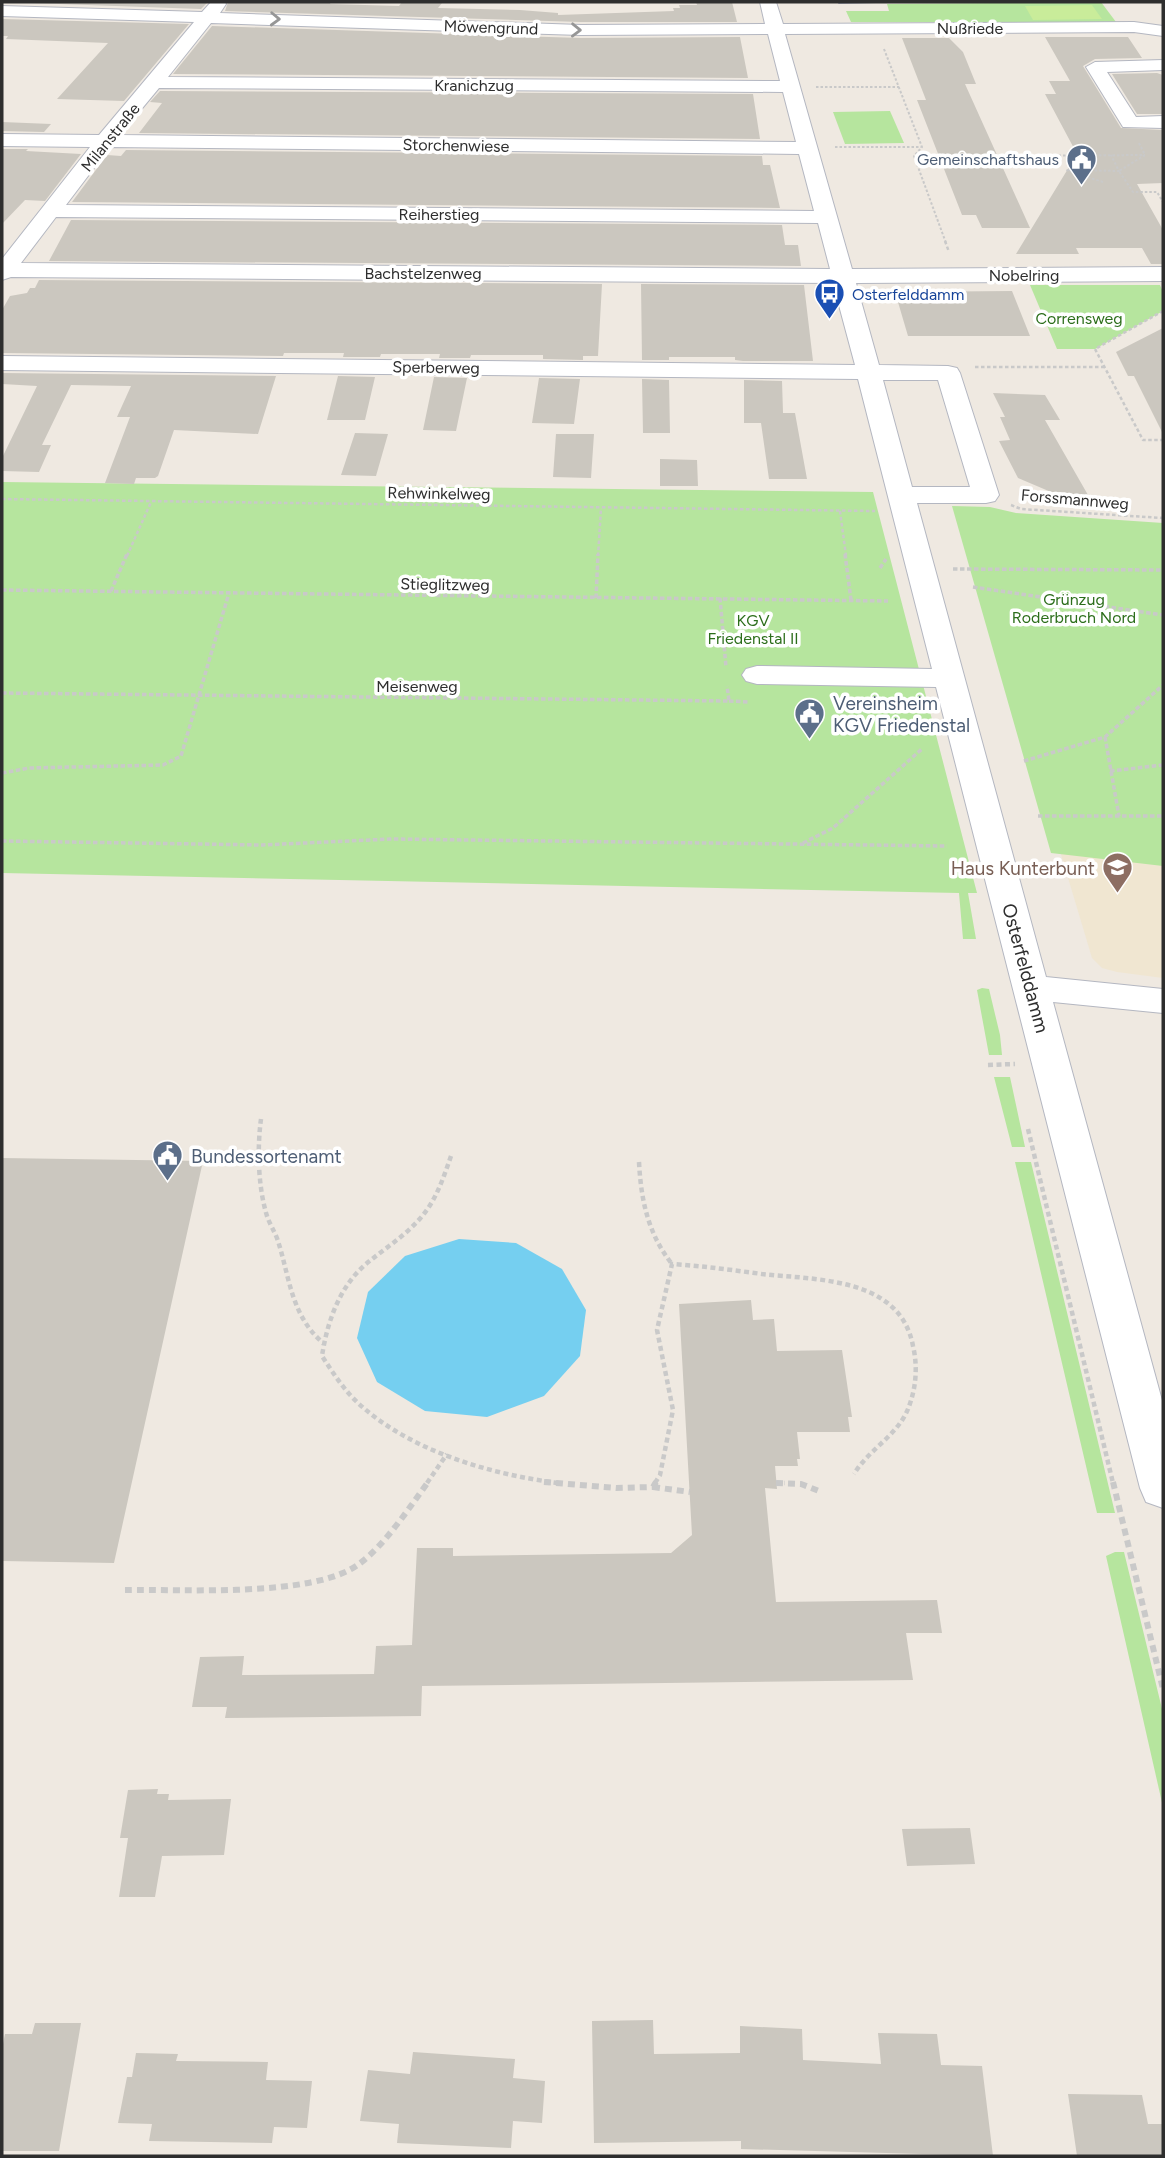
<svg xmlns="http://www.w3.org/2000/svg" width="1165" height="2158" font-family="Figtree,sans-serif">
	<rect width="100%" height="100%" fill="#efe9e1"/>
	<path fill="#f0e6d1" d="M1054,831H1163V978L1117,972L1102,968L1092,958Z"/>
	<path fill="#b6e59e" d="M1101,2L1116,22H851L846,11H889L887,4Z
		M890,111L904,143L845,144L833,112Z
		M1030,285H1160L1163,292V311L1095,349H1057Z
		M2,482L873,492L977,893H968L976,939H963L959,893L2,873Z
		M952,506L990,507L1016,513L1163,523V866L1051,853Z
		M982,988L989,989L1000,1035L1002,1055H989L977,990Z
		M994,1077H1010L1025,1147H1012Z
		M1015,1162H1031L1115,1513H1097Z
		M1115,1552H1124L1163,1713V1807L1106,1556Z"/>
	<path fill="#c9ec9a" d="M1092,5L1102,19L1033,20L1025,6Z"/>
	<path fill="#75cff0" d="M459,1239L516,1243L562,1269L586,1310L580,1356L544,1396L487,1417L425,1411L377,1382L357,1338L368,1292L405,1256Z"/>
	<path fill="#cbc7bf" d="M2,2H208L201,9Z
		M228,2H331L330,4L399,6L402,2L442,3L438,8L520,10L558,13V15L674,11L673,8H680L679,5H697L696,2H732L737,22H581L225,11Z
		M2,19L189,24L124,101L57,99L108,43L6,39L8,36H2Z
		M212,26L581,38L740,37L748,78L173,74Z
		M1045,37H1128L1142,58L1095,59L1083,66L1121,128L1163,130V183L1137,184L1163,230V264H1151L1142,248H1076L1079,254H1016L1077,154L1045,94H1056L1049,81H1070Z
		M902,38H949L963,52L976,84H965L1030,228H982L976,215H962L917,100H926Z
		M1157,73L1163,75V114H1137L1112,74Z
		M160,91L753,94L760,139L139,133L162,103L150,102Z
		M2,122L51,124L44,132L2,131Z
		M2,149H28L26,151L81,154L45,201L25,200L2,224Z
		M126,150L762,156L763,165H770L780,208L72,202L107,155L121,156Z
		M71,220L782,225L785,245H798L801,266L49,261Z
		M39,280L602,284L598,356H583V360L543,359V355H471L470,358H439L440,354H381L380,357H343L344,353H284L283,356L2,353V310L10,296L27,293L30,288H35Z
		M641,284L804,285L813,361H743L735,360V357H669V360H642Z
		M1012,291L1030,336H908L895,292Z
		M1163,328V434L1134,376H1128L1116,352Z
		M2,373L276,376L258,434L174,430L158,476L155,478H136L134,484L105,483L130,417H117L131,386L71,385L42,445H51L39,472L2,471V458L37,386L2,384Z
		M338,376L375,377L365,420H327Z
		M434,377L467,378L456,431L423,430Z
		M539,378L580,379L574,424L532,423Z
		M642,379L669,380L670,433H643Z
		M744,380L782,381L783,413H795L807,479H769L761,423H744Z
		M993,393L1045,395L1060,420H1045L1088,495H1058L1018,478L999,441L1010,440L1000,417H1005Z
		M355,433L388,434L376,476L341,475Z
		M556,434H594L591,478L553,477Z
		M660,459L697,460L698,486H660Z
		M2,1158L203,1161L114,1563L2,1561Z
		M751,1300L753,1320L774,1319L777,1351L842,1350L852,1417H848L850,1432H797L800,1459H797L798,1466H775L777,1489L765,1488L776,1602L937,1600L942,1633H906L913,1680L422,1686L421,1716L225,1718L227,1707H192L200,1657L244,1656L242,1675L374,1674L376,1646L412,1645L417,1548H453V1556L671,1553L692,1535L679,1304Z
		M158,1789L157,1794H169L168,1800L231,1799L224,1855L162,1856L155,1897H119L128,1838H120L128,1790Z
		M970,1828L975,1864L907,1866L902,1829Z
		M653,2020L654,2054L740,2053V2026L802,2029L803,2060L881,2064L878,2033L937,2034L941,2065L982,2066L993,2156L741,2149V2141L594,2143L592,2021Z
		M35,2023H81L59,2151H2V2049L5,2034H32Z
		M413,2052L515,2059L513,2078L545,2081L542,2123L513,2121L511,2148L397,2143L399,2124L360,2121L368,2070L410,2074Z
		M136,2053L178,2054L176,2061L268,2062L266,2080L312,2081L307,2128L274,2127L272,2143L149,2141L152,2124L118,2123L127,2077H132Z
		M1068,2094L1142,2095L1148,2124H1163V2156H1077Z"/>
	<g fill="none" stroke-linecap="round" stroke-linejoin="round">
		<defs>
			<path id="minor" d="M211,2H225L226,4L220,13L581,25L765,24L760,2H776L783,24L1134,22L1163,26V36L1134,32L785,34L852,269L1163,267V281L856,283L879,365L948,366L957,368L960,373L999,495L995,501L986,503H917L1046,977L1163,989V1013L1053,1002L1163,1404V1508L1146,1502L1140,1488L936,687L757,684L746,681L742,675L746,669L757,666L932,669L858,379L2,370V356L855,365L833,283L11,277L2,280V259L90,147L2,146V134L99,135L194,22L2,16V6L202,12ZM211,23L581,35L768,34L780,81L168,77ZM159,88L783,92L796,142L120,135ZM110,147L799,154L814,211L66,205ZM56,217L818,223L830,269L21,263ZM883,380H938L970,487H912Z
				M1163,60V70L1107,72L1136,117L1163,116V128L1123,127L1086,67L1095,62Z"/>
		</defs>
		<use href="#minor" stroke="#b4b7c1" stroke-width="2"/>
		<path stroke="#c9c9c9" stroke-width="2" stroke-dasharray="2.5 2" stroke-linecap="butt" d="M884,49L922,147L914,156L946,243
			M816,87H899
			M1139,143L1145,155L1119,171L1133,192H1157L1163,202
			M835,147H921
			M916,156H960
			M991,156L1145,155
			M1103,182L1066,170L1119,171L1111,155"/>
		<path stroke="#c9c9c9" stroke-width="2.5" stroke-dasharray="3.5 2.5" stroke-linecap="butt" d="M945,241L949,252
			M1163,311L1095,349L1143,440H1163
			M975,367H1104
			M2,499L875,511
			M1011,505L1021,509L1163,518
			M840,511L846,556
			M127,556L151,502
			M598,556L601,508"/>
		<path stroke="#c9c9c9" stroke-width="3.5" stroke-dasharray="4.5 2.5" stroke-linecap="butt" d="M845,554L851,600
			M880,568L886,559
			M953,569L1163,570
			M973,587L1163,615
			M2,590L888,601
			M111,591L127,554
			M596,598L598,554
			M720,598L726,667
			M2,693L729,701L727,686
			M729,701L750,702
			M1105,737L1119,816
			M1024,761L1105,737L1163,685
			M1110,771L1163,765
			M2,773L29,768L163,765L181,756L229,593
			M1038,816H1163
			M2,841L262,845L391,839L947,846
			M803,843L833,828L923,748"/>
		<path stroke="#c9c9c9" stroke-width="4.5" stroke-dasharray="5 3.5" stroke-linecap="butt" d="M988,1065L1015,1064
			M261,1119C257,1149 258,1187 267,1216C270,1225 275,1232 278,1241C290,1279 291,1315 323,1343
			M1028,1129L1113,1483
			M451,1156C444,1176 437,1198 423,1215C407,1235 385,1248 366,1264C339,1287 327,1323 322,1356C333,1373 344,1390 358,1403C410,1451 489,1474 558,1483
			M639,1162C641,1200 648,1234 672,1264
			M427,1483L447,1454
			M655,1483L660,1475L673,1410L657,1330L672,1264C703,1266 732,1270 762,1274C817,1280 900,1277 913,1346C918,1367 916,1389 908,1409C897,1436 869,1449 854,1474
			M776,1483H785"/>
		<path stroke="#c9c9c9" stroke-width="6" stroke-dasharray="7 5" stroke-linecap="butt" d="M544,1482L616,1488L653,1487L656,1482
			M1113,1482L1163,1689
			M776,1483L801,1484L819,1491
			M653,1487L690,1492
			M125,1590C182,1589 314,1598 359,1564C384,1546 410,1507 428,1482"/>
		<use href="#minor" fill="#fff" fill-rule="evenodd"/>
		<path stroke="#a3a6b8" stroke-width="2" d="M839,3L876,2"/>
	</g>
	<defs><path id="oneway-chevron" d="M-2-3.5L2.5 0L-2 3.5" fill="none" stroke-width="1.6" stroke-linecap="round" stroke-linejoin="round" transform="scale(1.75)"/></defs>
	<g stroke="#969696">
		<use href="#oneway-chevron" transform="translate(275 19) rotate(2)"/>
		<use href="#oneway-chevron" transform="translate(576 30) rotate(1)"/>
	</g>
	<defs>
		<symbol id="civic-pin" viewBox="-11 -11 22 30"><path d="M0 17L-7.5 6A9.5 9.5 0 1 1 7.5 6Z" fill="#5c6f8a" stroke="#fff"/><path d="M-.6-6.5H3V-4.5H.6V-3L4-1V1h2V6H-6V1h2V-1L-.6-3ZM-1.2 2.5V6h2.4V2.5Z" fill="#fff"/></symbol>
		<symbol id="bus-pin" viewBox="-11 -11 22 30"><path d="M0 17L-7.5 6A9.5 9.5 0 1 1 7.5 6Z" fill="#1a4fb4" stroke="#fff"/><path d="M-5-6H5V4H4V6H2V4H-2V6H-4V4H-5ZM-3.5-4V0h7V-4ZM-3.5 1.2v1.5H-2V1.2ZM2 1.2v1.5H3.5V1.2Z" fill="#fff"/></symbol>
		<symbol id="school-pin" viewBox="-11 -11 22 30"><path d="M0 17L-7.5 6A9.5 9.5 0 1 1 7.5 6Z" fill="#8d6e63" stroke="#fff"/><path d="M0-5L7-2L0 1L-7-2ZM-4 1L0 2.5L4 1V4Q0 6-4 4Z" fill="#fff"/></symbol>
	</defs>
	<g fill-rule="evenodd">
		<use href="#civic-pin" x="1064" y="142" width="35" height="47"/>
		<use href="#bus-pin" x="812" y="276" width="35" height="47"/>
		<use href="#civic-pin" x="792" y="696" width="35" height="47"/>
		<use href="#school-pin" x="1100" y="850" width="35" height="47"/>
		<use href="#civic-pin" x="150" y="1138" width="35" height="47"/>
	</g>
	<g text-anchor="middle" stroke-width="7" stroke-linejoin="round" paint-order="stroke">
		<g font-size="16" fill="#2e2e2e" stroke="#fff">
			<text transform="translate(491 27) rotate(2)" y="6">Möwengrund</text>
			<text x="970" y="34">Nußriede</text>
			<text x="474" y="91">Kranichzug</text>
			<text transform="translate(110 137) rotate(-51)" y="6">Milanstraße</text>
			<text transform="translate(456 145) rotate(1)" y="6">Storchenwiese</text>
			<text x="439" y="220">Reiherstieg</text>
			<text x="423" y="279">Bachstelzenweg</text>
			<text x="1024" y="281">Nobelring</text>
			<text transform="translate(436 367) rotate(1)" y="6">Sperberweg</text>
			<text transform="translate(439 493) rotate(1)" y="6">Rehwinkelweg</text>
			<text transform="translate(1075 499) rotate(5)" y="6">Forssmannweg</text>
			<text transform="translate(445 584) rotate(1)" y="6">Stieglitzweg</text>
			<text x="417" y="692">Meisenweg</text>
		</g>
		<g font-size="16" fill="#4e5e75" stroke="#fff" text-anchor="end">
			<text x="1059" y="165">Gemeinschaftshaus</text>
		</g>
		<g font-size="16" fill="#164399" stroke="#fff" text-anchor="start">
			<text x="852" y="300">Osterfelddamm</text>
		</g>
		<g font-size="16" fill="#2c6e1b" stroke="#fff">
			<text x="1079" y="324">Corrensweg</text>
			<text x="1074" y="605">Grünzug<tspan x="1074" dy="18">Roderbruch Nord</tspan></text>
			<text x="753" y="626">KGV<tspan x="753" dy="18">Friedenstal II</tspan></text>
		</g>
		<g font-size="19" fill="#4e5e75" stroke="#fff" text-anchor="start">
			<text x="833" y="710">Vereinsheim<tspan x="833" dy="22">KGV Friedenstal</tspan></text>
			<text x="191" y="1163">Bundessortenamt</text>
		</g>
		<g font-size="19" fill="#785e54" stroke="#fff" text-anchor="end">
			<text x="1095" y="875">Haus Kunterbunt</text>
		</g>
		<g font-size="19" fill="#2e2e2e" stroke="#fff">
			<text transform="translate(1026 968) rotate(75)" y="7">Osterfelddamm</text>
		</g>
	</g>
	<rect width="1165" height="2158" fill="none" stroke="#2e2e2e" stroke-width="7"/>
</svg>
